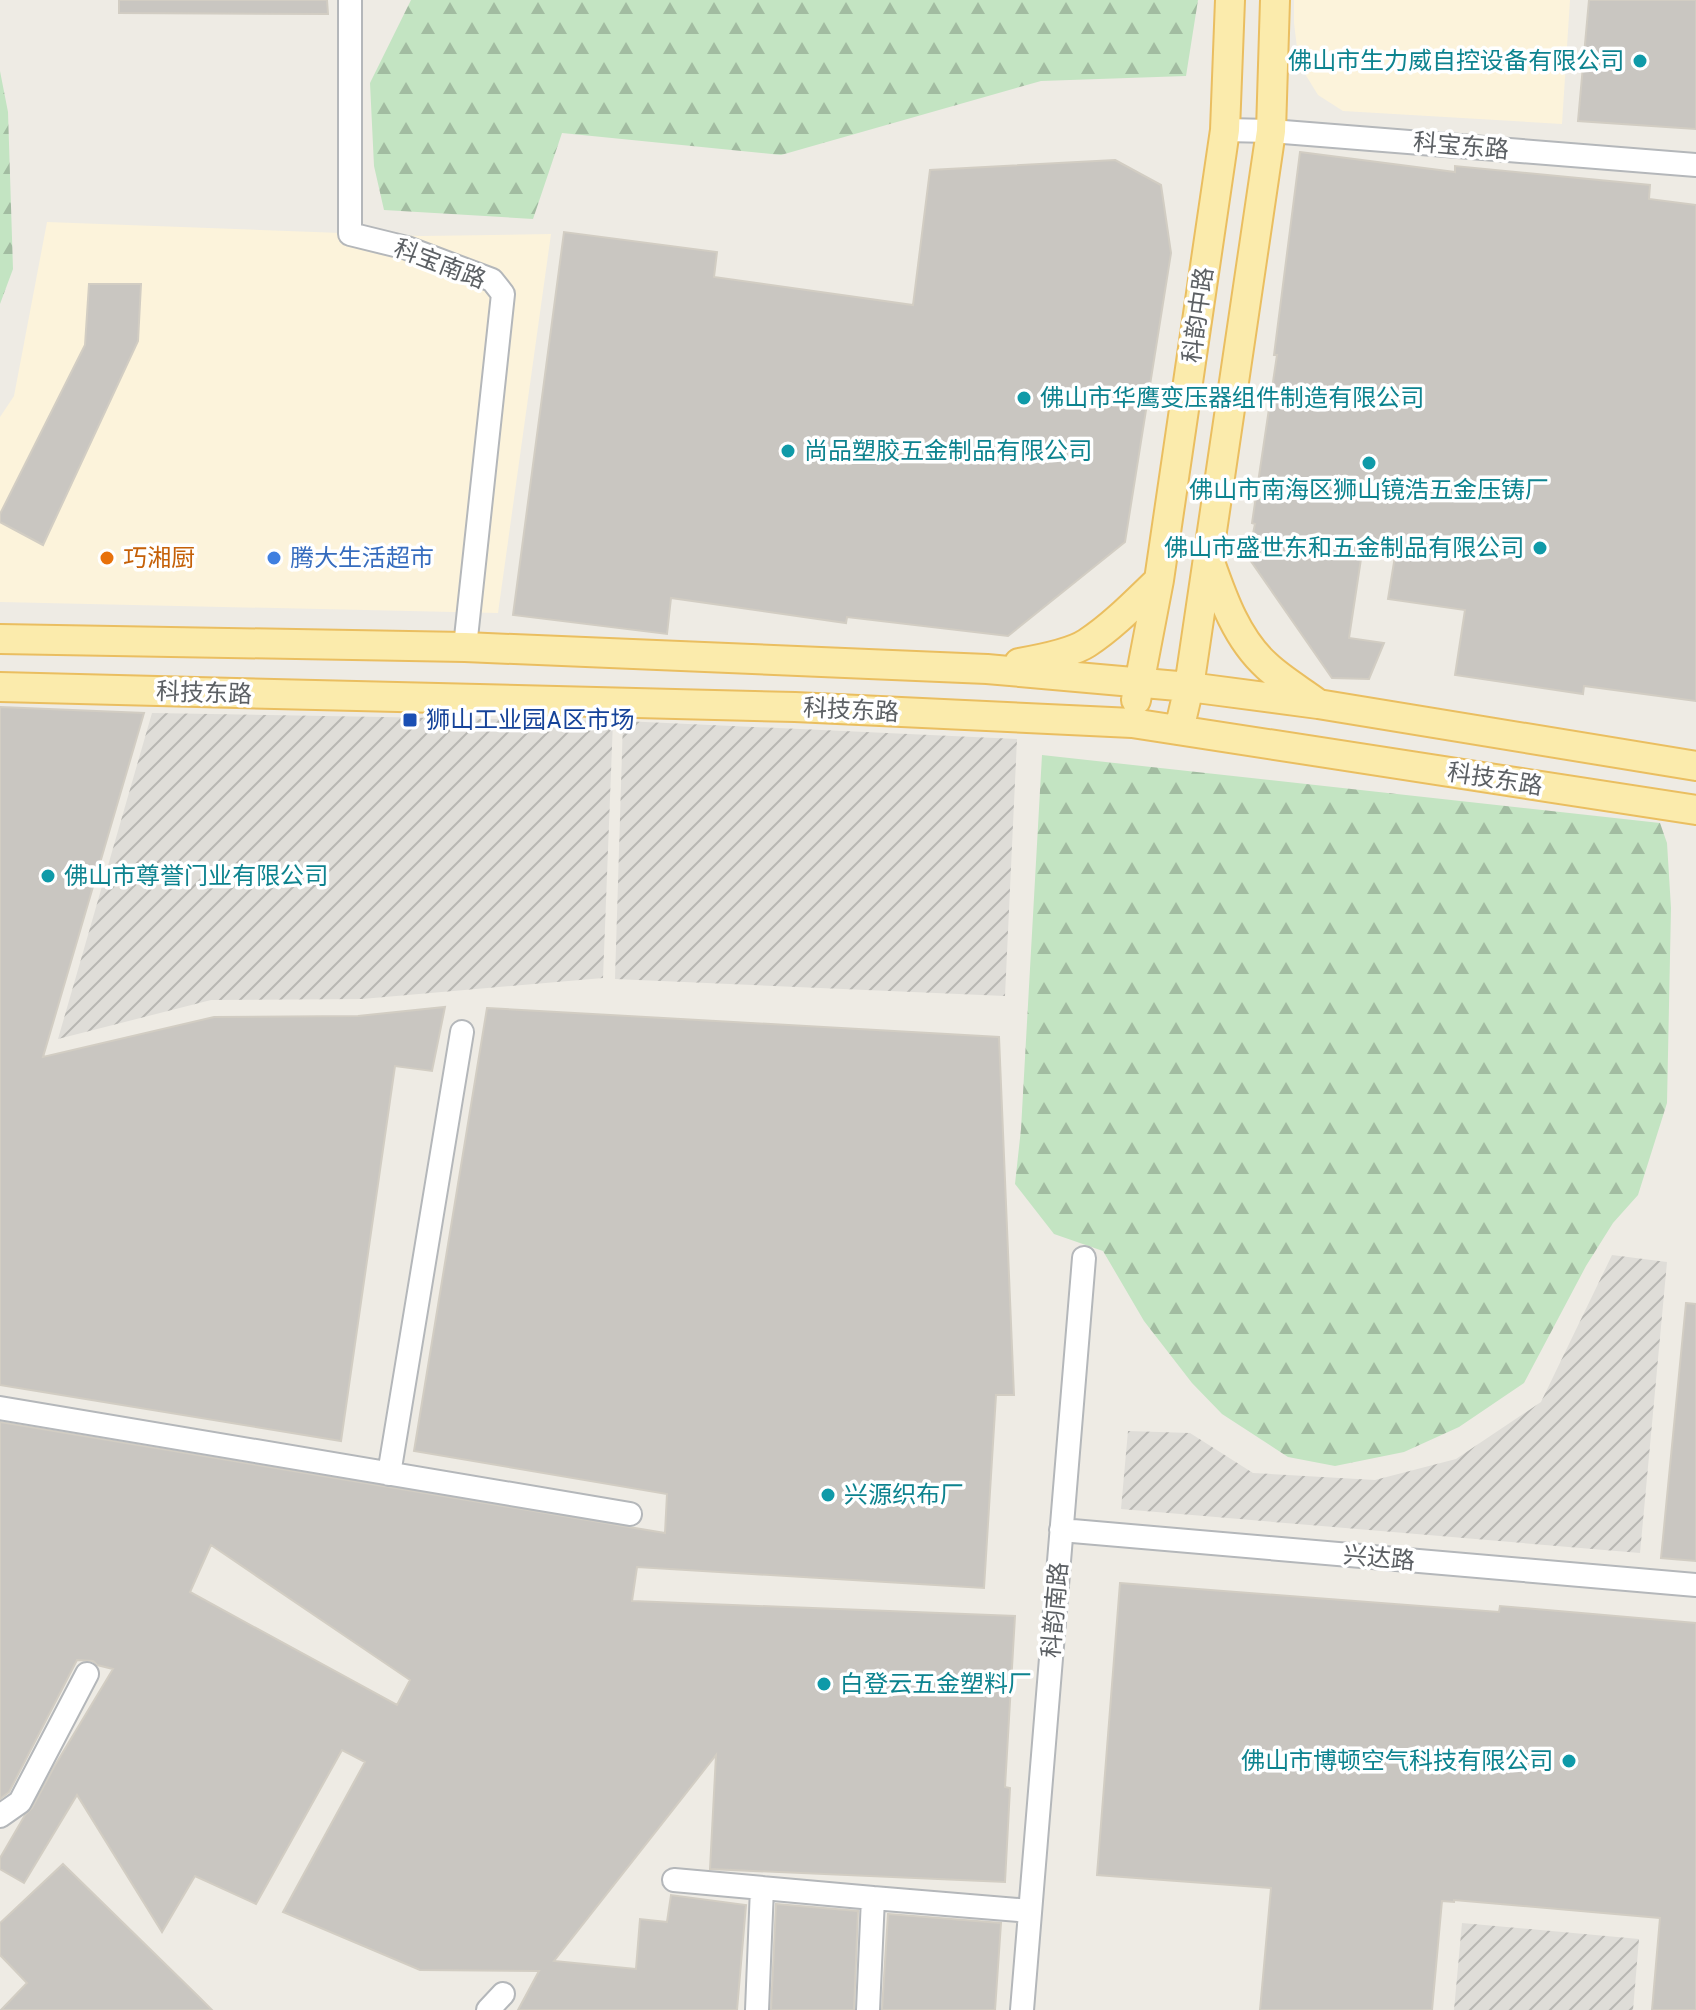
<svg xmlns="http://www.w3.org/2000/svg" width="1696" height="2010" font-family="Overpass,'Noto Sans SC',sans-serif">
	<defs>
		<pattern id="industrial-furrows" width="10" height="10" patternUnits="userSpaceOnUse" patternTransform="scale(2)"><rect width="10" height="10" fill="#dfddd8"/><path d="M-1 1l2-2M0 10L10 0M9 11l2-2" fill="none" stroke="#b8b7b3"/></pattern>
		<pattern id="forest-firs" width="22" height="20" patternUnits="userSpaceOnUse" patternTransform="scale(2)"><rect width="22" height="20" fill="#c3e4c2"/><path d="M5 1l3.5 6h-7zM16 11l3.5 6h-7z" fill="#a2bca1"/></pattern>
	</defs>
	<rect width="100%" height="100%" fill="#eeebe4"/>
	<path fill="#fcf3db" d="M1294,0H1570L1562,124L1343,111L1318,95L1299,64L1294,23Z
		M47,222L421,236L551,234L498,613L0,602V417L14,396Z"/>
	<path fill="url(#industrial-furrows)" d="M152,713L613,721L603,978L362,999L211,1000L58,1039Z
		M623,721L1017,739L1005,996L615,979Z
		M1612,1255L1667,1262L1640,1553L1121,1509L1128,1431L1190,1433L1253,1473L1375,1480L1456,1459L1541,1402Z
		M1462,1923L1639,1939L1633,2010H1454Z"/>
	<path fill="url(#forest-firs)" d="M411,0H1198L1186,76L1041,81L781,155L562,133L533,219L384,210L374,166L370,83Z
		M0,71L8,112L13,269L0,304Z
		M1042,755L1660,823L1667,843L1671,908L1667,1103L1638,1195L1613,1223L1586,1266L1524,1383L1459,1427L1404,1452L1335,1466L1288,1457L1222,1414L1192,1383L1144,1321L1103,1251L1054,1234L1015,1184L1021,1129Z"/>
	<path fill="#c9c6c1" stroke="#d2cdc3" stroke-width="2" fill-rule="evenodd" d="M119,0H327L328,14L119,13Z
		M1589,0H1696V129L1578,121Z
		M1300,152L1455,172V166L1650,185L1649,199L1696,205V701L1584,686L1583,694L1455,675L1465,610L1388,599L1397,544L1364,539L1349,638L1384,643L1369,679L1332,678L1248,557L1255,524L1252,523L1277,355H1274Z
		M1115,160L1161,185L1171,253L1125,542L1008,636L847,617L846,623L671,598L667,634L513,615L564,232L717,252L714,277L913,305L930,170Z
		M89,284H141L138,341L43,545L0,522V514L85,345Z
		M0,707L144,713L43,1057L214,1017L358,1016L445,1007L432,1071L395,1066L341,1441L0,1385Z
		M487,1008L999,1037L1014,1395H996L984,1588L637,1567L632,1601L1015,1616L1005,1787L1010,1788L1005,1882L710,1869L716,1755L554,1961L636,1969L640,1919L667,1922L671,1895L746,1905L737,2010H518L539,1971L420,1970L283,1912L365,1762L342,1750L256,1904L195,1876L162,1932L77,1795L24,1883L0,1869V1858L25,1815L32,1808L54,1767L113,1669L97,1665L93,1661L77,1660L9,1792L0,1799V1422L665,1533L667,1494L414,1451ZM211,1545L410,1680L397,1705L190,1592Z
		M1686,1303L1696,1304V1561L1661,1558Z
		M1120,1583L1499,1612L1500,1606L1696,1623V2010H1652L1660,1918L1454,1900V1902L1442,1901L1432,2010H1260L1271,1888L1097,1875Z
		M63,1864L199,1997L212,2010H1L27,1983L0,1955V1923Z
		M776,1904L858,1911L854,2010H771Z
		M888,1914L1001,1923L995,2010H882Z"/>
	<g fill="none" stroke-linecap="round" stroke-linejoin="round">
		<defs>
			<path id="minor" d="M350,0V234L407,248L492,280L503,294L465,647
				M1225,130L1271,131L1696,165
				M0,1408L630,1514
				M389,1474L462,1032
				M1061,1530L1696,1585
				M0,1816L20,1802L87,1674
				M674,1880L873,1898L868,2010
				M873,1898L1030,1911
				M488,2010L503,1994
				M757,2010L762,1888
				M1022,2010L1084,1258"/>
			<path id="major" d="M1210,562C1223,599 1237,639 1267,666C1282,680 1301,691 1317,703
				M0,639L465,647L987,669L1189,687L1318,704L1696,766
				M1019,663C1036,660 1072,653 1087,643C1113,626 1136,602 1159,580
				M0,687L795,707L1132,723L1696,810
				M1136,700L1159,580L1225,130L1230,0
				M1179,730L1189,687L1271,131L1275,0"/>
		</defs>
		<use href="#minor" stroke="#b4b7ba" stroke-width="26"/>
		<use href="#major" stroke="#eabe60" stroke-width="32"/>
		<use href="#minor" stroke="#fff" stroke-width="22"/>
		<use href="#major" stroke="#fbebac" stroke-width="28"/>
	</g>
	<g fill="#0f9aa8" stroke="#fff" stroke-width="3">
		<circle cx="1640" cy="61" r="8"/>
		<circle cx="1024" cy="398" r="8"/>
		<circle cx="788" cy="451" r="8"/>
		<circle cx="1369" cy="463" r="8"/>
		<circle cx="1540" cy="548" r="8"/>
		<circle cx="48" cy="876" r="8"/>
		<circle cx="828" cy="1495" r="8"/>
		<circle cx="824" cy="1684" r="8"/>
		<circle cx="1569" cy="1761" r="8"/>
	</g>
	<circle fill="#e8710a" stroke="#fff" stroke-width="3" cx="107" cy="558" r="8"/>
	<circle fill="#3f7fe0" stroke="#fff" stroke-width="3" cx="274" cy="558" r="8"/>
	<rect fill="#1a4fb4" stroke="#fff" stroke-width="3" x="402" y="712" width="16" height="16" rx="4"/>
	<g text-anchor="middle" stroke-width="7" stroke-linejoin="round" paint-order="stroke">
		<g font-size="24" fill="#0d838f" stroke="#fff" text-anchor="start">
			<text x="1624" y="69" text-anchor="end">佛山市生力威自控设备有限公司</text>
			<text x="1040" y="406">佛山市华鹰变压器组件制造有限公司</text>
			<text x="804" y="459">尚品塑胶五金制品有限公司</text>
			<text x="1369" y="498" text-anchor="middle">佛山市南海区狮山镜浩五金压铸厂</text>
			<text x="1524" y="556" text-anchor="end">佛山市盛世东和五金制品有限公司</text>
			<text x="64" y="884">佛山市尊誉门业有限公司</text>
			<text x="844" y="1503">兴源织布厂</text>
			<text x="840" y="1692">白登云五金塑料厂</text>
			<text x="1553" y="1769" text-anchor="end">佛山市博顿空气科技有限公司</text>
		</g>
		<g font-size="24" fill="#5c6064" stroke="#fff">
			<text transform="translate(1461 146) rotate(5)" y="8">科宝东路</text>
			<text transform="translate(440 264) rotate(21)" y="8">科宝南路</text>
			<text transform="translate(1198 315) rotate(-82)" y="8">科韵中路</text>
			<text transform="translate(204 693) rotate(2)" y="8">科技东路</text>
			<text transform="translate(851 710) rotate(3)" y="8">科技东路</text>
			<text transform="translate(1495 779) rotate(9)" y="8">科技东路</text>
			<text transform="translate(1379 1558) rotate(5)" y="8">兴达路</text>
			<text transform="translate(1055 1610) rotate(-85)" y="8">科韵南路</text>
		</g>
		<g font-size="24" fill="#c56008" stroke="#fff" text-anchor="start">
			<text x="123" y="566">巧湘厨</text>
		</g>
		<g font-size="24" fill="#366cbe" stroke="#fff" text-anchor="start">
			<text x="290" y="566">腾大生活超市</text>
		</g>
		<g font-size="24" fill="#164399" stroke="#fff" text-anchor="start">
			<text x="426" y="728">狮山工业园A区市场</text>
		</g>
	</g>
</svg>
